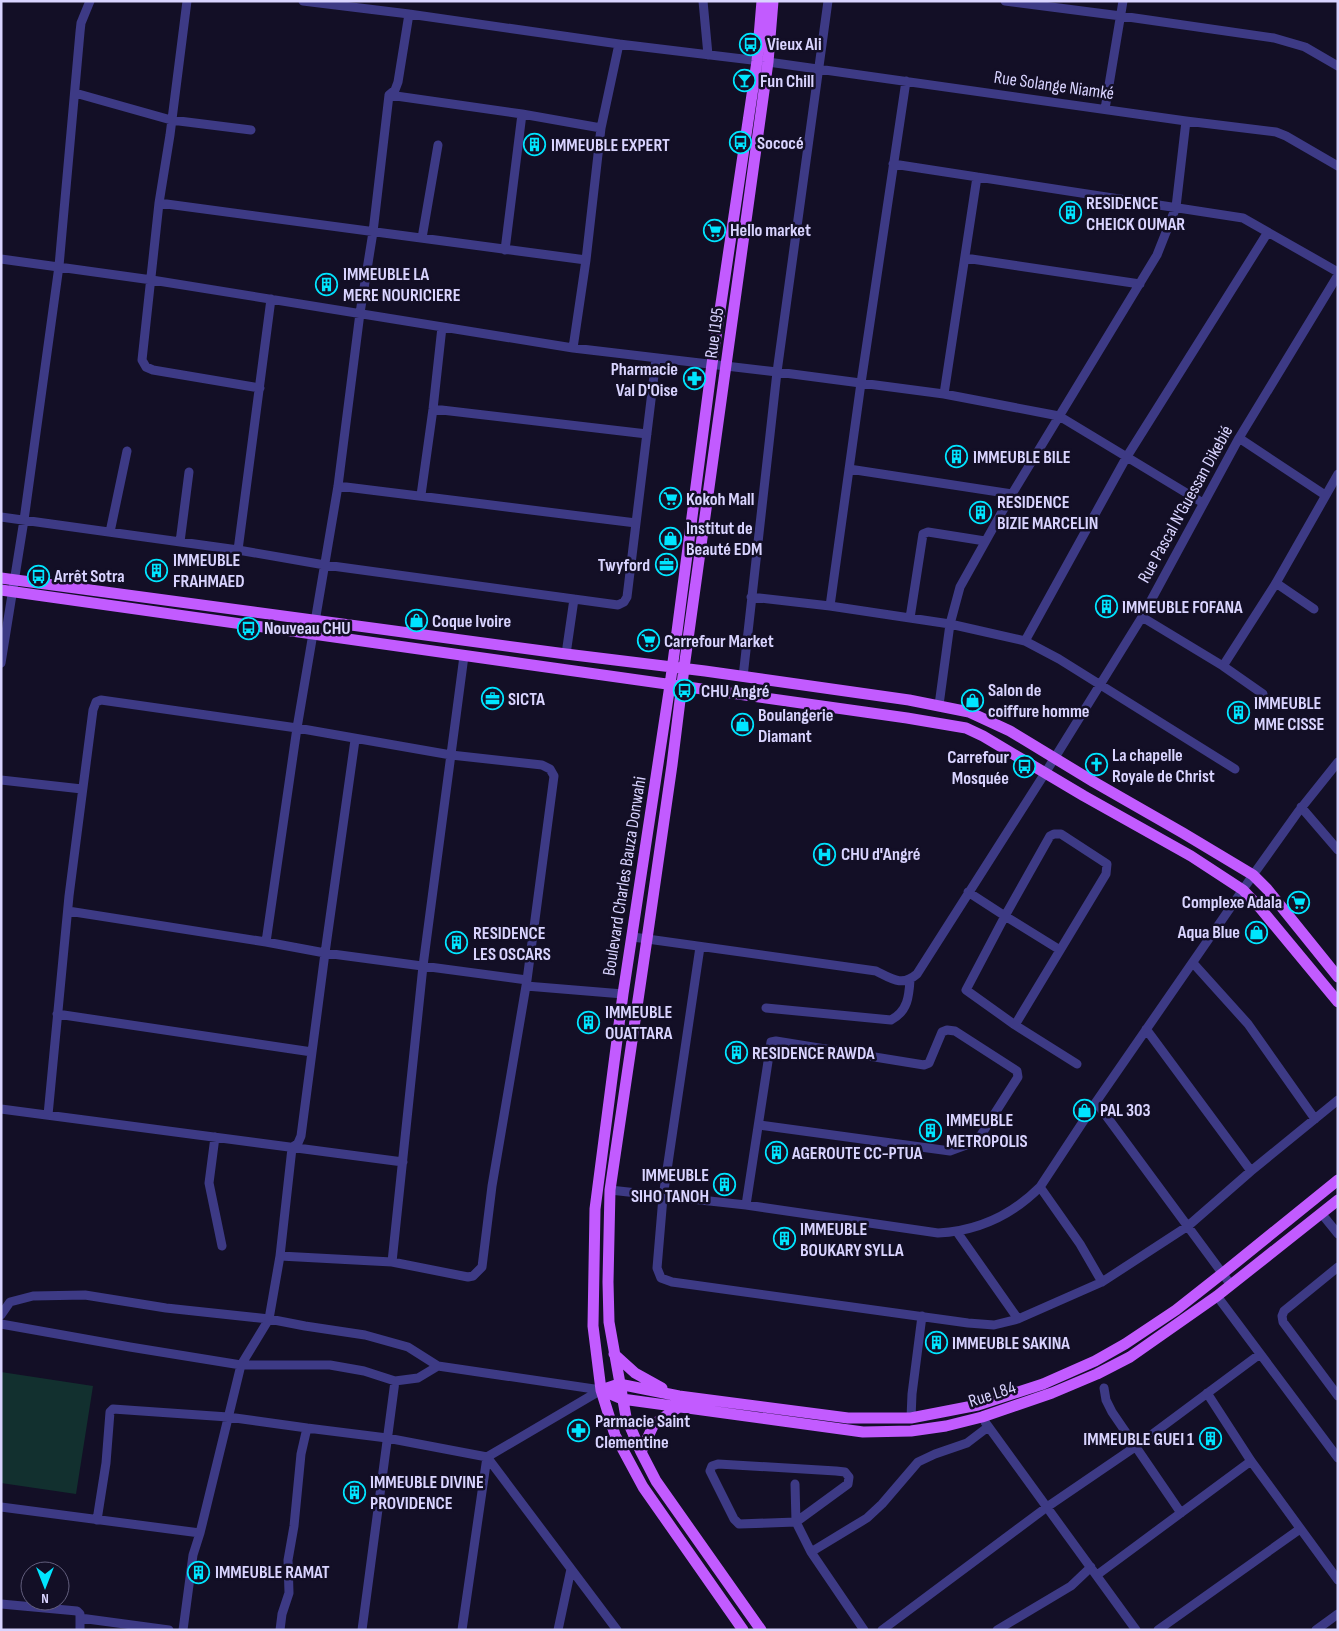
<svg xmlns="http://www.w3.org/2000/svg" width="1339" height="1631" font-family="'Sofia Sans Condensed',sans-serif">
	<rect width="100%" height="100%" fill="#130f26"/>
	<path fill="#12302f" d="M1,1372L93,1386L76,1494L1,1483Z"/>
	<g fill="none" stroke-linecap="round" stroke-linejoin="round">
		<path stroke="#3d3a85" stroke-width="9" d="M187,1L170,135L159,203L142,360L146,367L153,370L260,388
			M303,1L409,14L619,44L768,62L1186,121L1276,132L1286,136L1338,166
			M703,1L708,55
			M1005,1L1121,16L1274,38L1305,47L1338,66
			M906,81L861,383L830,606L950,624L1025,641L1059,659L1235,769
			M75,93L171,120L251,130
			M389,95L522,114L601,128L586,260L573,348
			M1105,109L1123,1
			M601,128L619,44
			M893,164L1243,218L1338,272
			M159,203L586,260
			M422,238L438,145
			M505,250L522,114
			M965,258L1140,284
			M1,259L152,280L573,348L777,372L944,394L1059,416L1203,503
			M944,394L977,177
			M433,409L647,434
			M1239,438L1325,495
			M849,469L1012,494
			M338,486L636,523
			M421,495L433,409L442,327
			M1,517L238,550L325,565L618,605L624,602L627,597L656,359
			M110,532L127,451
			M180,542L189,472
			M238,550L271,299
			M1276,583L1314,609
			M751,597L830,606
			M1142,617L1223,666L1263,694
			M910,618L923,534L928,532L985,541
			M1025,641L1126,458L1268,232
			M566,654L574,599
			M1,663L24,520L59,266L80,32L81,23L90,1
			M1223,666L1276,583L1338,474
			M743,677L777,372L828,1
			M939,705L950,624L960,587L1012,494L1157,255L1176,207L1186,121
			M1,780L82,789
			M1301,807L1338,850
			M968,892L1005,916L1050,836L1054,834H1061L1107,864L1106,874L1015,1025
			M68,911L266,942L325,953L527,980
			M633,937L876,971C892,979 902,987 917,974L1054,759L1142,617L1239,438L1338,275
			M266,942L297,728L338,486L360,313L373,232L389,95L395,90L398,82L409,14
			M700,947L663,1197L657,1268L661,1278L672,1282L968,1323L994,1325L1018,1319L1102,1282L1188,1226L1251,1171L1338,1100
			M1060,950L1005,916L966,990L1015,1025L1077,1064
			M1193,963L1248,1024L1315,1119
			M526,986L623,994
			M766,1008L891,1020C908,1011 909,996 910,980
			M57,1014L312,1052
			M1146,1029L1251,1171
			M1096,1102L1231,1285
			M1,1109L403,1162
			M48,1115L69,896L93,710L96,702L101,700L297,728L451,755L542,765L550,769L554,776L527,980L492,1186L482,1267L473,1276L468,1277L392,1262
			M215,1137L209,1183L222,1246
			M1040,1187L1080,1244L1102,1282
			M610,1190L746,1205L938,1233C978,1231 1012,1215 1040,1187L1096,1102L1253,875L1298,812L1338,762
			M746,1205L771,1042L776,1041L924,1065L929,1063L942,1032L947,1030L955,1031L1017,1071L1018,1077L981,1135L969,1144L950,1151L759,1125
			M1321,1213L1338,1234
			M957,1232L1018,1319
			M280,1256L292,1148L298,1143L301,1136L325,953L355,740
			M1338,1267L1284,1311L1282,1316L1283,1322L1338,1396
			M1217,1296L1338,1458
			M1,1315L10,1302L33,1296L85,1295L166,1308L269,1319L280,1256L392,1262L423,966L464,656
			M1,1324L130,1347L241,1365L269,1319L305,1326L365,1335L408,1347L438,1366
			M1104,1388L1106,1400L1112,1412L1181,1513
			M1207,1393L1251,1461L1338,1580
			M911,1418L912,1394L922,1316
			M985,1422L1136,1630
			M487,1457L617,1630
			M795,1484L796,1522L848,1484L849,1477L845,1472L836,1471L718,1464L712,1466L710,1471L734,1519L739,1524L796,1522L811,1552
			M1,1507L200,1533
			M97,1520L106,1463L110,1412L113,1409L228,1417L307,1428
			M1097,1575L1251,1461
			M1,1604L77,1611L80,1614V1630
			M80,1618L169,1630
			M183,1630L193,1555L200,1533L241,1365H330L364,1371L395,1381L418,1378L438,1366L601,1390
			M280,1630L282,1614L289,1593L288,1560L294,1526L301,1454L307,1428L387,1438L487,1457L601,1390
			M362,1630L395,1381
			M462,1630L487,1457
			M558,1630L571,1569
			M864,1630L811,1552L867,1518L882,1504L918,1462L935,1454L967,1443L988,1427
			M882,1630L1047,1507L1135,1447L1260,1354
			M997,1630L1071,1586L1091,1567
			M1158,1630L1300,1529
			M1316,1630L1338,1614"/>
		<path stroke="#c25bff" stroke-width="11" d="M1,578L566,654L705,671L909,700L969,712L1010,731L1094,782L1183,833L1253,875L1267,889L1338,977
			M1,590L907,718L966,728L983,736L1084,796L1191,856L1243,890L1261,909L1338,1002
			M614,1354L635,1373L662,1388
			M601,1390L619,1384L679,1396L848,1418H911L978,1405L1043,1384L1095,1361L1125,1344L1176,1310L1223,1273L1338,1180
			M601,1390L622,1399L863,1432L911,1431L946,1426L982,1417L1052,1393L1097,1374L1130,1357L1217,1296L1338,1200
			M641,1452L654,1424L679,1407
			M743,1630L643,1487L615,1435L601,1390L593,1326L595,1209L623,994L670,685L712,364L757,61L762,1
			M761,1630L656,1481L641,1452L626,1417L609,1322L608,1282L610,1190L647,939L672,765L684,668L768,62L773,1"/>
	</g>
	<defs>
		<symbol id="bus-ring" viewBox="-11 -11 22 22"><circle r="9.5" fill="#130f26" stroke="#00e5ff" stroke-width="1.5"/><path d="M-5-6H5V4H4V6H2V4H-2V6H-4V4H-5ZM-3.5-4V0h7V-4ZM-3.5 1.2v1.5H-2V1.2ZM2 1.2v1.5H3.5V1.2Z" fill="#00e5ff"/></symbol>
		<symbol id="bar-ring" viewBox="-11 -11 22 22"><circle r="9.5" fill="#130f26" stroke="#00e5ff" stroke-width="1.5"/><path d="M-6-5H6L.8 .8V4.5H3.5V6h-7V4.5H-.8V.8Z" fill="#00e5ff"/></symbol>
		<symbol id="building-ring" viewBox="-11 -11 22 22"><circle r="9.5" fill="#130f26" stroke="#00e5ff" stroke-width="1.5"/><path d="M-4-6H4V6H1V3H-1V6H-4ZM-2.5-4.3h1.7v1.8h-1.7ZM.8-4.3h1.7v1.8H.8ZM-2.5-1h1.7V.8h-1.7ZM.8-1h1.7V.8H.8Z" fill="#00e5ff"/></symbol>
		<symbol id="supermarket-ring" viewBox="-11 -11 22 22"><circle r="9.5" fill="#130f26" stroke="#00e5ff" stroke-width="1.5"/><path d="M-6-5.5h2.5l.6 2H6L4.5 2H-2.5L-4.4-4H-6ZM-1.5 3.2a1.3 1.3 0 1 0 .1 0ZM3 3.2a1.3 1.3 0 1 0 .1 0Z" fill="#00e5ff"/></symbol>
		<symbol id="pharmacy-ring" viewBox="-11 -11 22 22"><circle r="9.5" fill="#130f26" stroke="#00e5ff" stroke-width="1.5"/><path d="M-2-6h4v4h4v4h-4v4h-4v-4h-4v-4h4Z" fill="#00e5ff"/></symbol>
		<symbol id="shop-ring" viewBox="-11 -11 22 22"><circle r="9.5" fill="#130f26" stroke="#00e5ff" stroke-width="1.5"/><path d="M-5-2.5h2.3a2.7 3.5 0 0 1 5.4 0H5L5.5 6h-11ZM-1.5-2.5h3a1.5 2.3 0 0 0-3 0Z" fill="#00e5ff"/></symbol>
		<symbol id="office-ring" viewBox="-11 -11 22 22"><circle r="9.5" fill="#130f26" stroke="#00e5ff" stroke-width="1.5"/><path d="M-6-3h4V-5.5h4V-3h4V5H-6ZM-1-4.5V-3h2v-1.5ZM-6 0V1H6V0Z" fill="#00e5ff"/></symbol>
		<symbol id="church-ring" viewBox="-11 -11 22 22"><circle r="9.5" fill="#130f26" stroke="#00e5ff" stroke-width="1.5"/><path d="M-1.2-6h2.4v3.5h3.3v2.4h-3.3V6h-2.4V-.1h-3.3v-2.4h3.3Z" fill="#00e5ff"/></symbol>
		<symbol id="hospital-ring" viewBox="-11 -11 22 22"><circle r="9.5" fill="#130f26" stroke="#00e5ff" stroke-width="1.5"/><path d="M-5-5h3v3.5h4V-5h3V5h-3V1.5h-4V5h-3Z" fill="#00e5ff"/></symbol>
	</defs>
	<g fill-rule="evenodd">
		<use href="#bus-ring" x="738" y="32" width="25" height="25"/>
		<use href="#bar-ring" x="732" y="68" width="25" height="25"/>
		<use href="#bus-ring" x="728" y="130" width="25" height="25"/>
		<use href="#building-ring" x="522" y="132" width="25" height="25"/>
		<use href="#building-ring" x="1058" y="200" width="25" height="25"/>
		<use href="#supermarket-ring" x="702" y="218" width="25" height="25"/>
		<use href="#building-ring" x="314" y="272" width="25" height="25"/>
		<use href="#pharmacy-ring" x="682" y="366" width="25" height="25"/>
		<use href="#building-ring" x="944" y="444" width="25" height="25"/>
		<use href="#supermarket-ring" x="658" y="486" width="25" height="25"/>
		<use href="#building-ring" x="968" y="500" width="25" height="25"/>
		<use href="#shop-ring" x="658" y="526" width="25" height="25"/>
		<use href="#office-ring" x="654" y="552" width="25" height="25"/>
		<use href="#building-ring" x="144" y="558" width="25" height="25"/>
		<use href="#bus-ring" x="26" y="564" width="25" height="25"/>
		<use href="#building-ring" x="1094" y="594" width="25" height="25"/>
		<use href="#shop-ring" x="404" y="608" width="25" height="25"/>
		<use href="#bus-ring" x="236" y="616" width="25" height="25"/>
		<use href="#supermarket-ring" x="636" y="628" width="25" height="25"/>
		<use href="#bus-ring" x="672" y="678" width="25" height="25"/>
		<use href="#office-ring" x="480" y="686" width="25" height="25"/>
		<use href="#shop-ring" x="960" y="688" width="25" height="25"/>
		<use href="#building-ring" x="1226" y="700" width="25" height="25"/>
		<use href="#shop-ring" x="730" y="712" width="25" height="25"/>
		<use href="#church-ring" x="1084" y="752" width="25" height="25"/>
		<use href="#bus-ring" x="1012" y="754" width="25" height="25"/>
		<use href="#hospital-ring" x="812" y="842" width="25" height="25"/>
		<use href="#supermarket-ring" x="1286" y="890" width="25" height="25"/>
		<use href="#shop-ring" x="1244" y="920" width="25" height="25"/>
		<use href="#building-ring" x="444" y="930" width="25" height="25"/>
		<use href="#building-ring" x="576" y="1010" width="25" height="25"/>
		<use href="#building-ring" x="724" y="1040" width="25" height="25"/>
		<use href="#shop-ring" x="1072" y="1098" width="25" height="25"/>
		<use href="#building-ring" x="918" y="1118" width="25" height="25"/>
		<use href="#building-ring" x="764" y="1140" width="25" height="25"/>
		<use href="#building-ring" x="712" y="1172" width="25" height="25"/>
		<use href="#building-ring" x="772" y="1226" width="25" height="25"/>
		<use href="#building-ring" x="924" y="1330" width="25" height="25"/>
		<use href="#pharmacy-ring" x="566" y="1418" width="25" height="25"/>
		<use href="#building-ring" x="1198" y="1426" width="25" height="25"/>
		<use href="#building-ring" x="342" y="1480" width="25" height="25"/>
		<use href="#building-ring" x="186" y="1560" width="25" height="25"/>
	</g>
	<g text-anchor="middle" stroke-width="5" stroke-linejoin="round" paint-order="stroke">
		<g font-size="18" font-weight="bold" fill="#d9d4ff" stroke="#130f26" text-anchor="start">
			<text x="767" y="50">Vieux Ali</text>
			<text x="760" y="87">Fun Chill</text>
			<text x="757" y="149">Sococé</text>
			<text x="551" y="151">IMMEUBLE EXPERT</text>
			<text x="1086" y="209">RESIDENCE<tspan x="1086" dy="21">CHEICK OUMAR</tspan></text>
			<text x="730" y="236">Hello market</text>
			<text x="343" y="280">IMMEUBLE LA<tspan x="343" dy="21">MERE NOURICIERE</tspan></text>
			<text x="678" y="375" text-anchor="end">Pharmacie<tspan x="678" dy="21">Val D'Oise</tspan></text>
			<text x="973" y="463">IMMEUBLE BILE</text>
			<text x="686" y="505">Kokoh Mall</text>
			<text x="997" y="508">RESIDENCE<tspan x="997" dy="21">BIZIE MARCELIN</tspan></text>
			<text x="686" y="534">Institut de<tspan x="686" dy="21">Beauté EDM</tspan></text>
			<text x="173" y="566">IMMEUBLE<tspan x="173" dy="21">FRAHMAED</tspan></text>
			<text x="650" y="571" text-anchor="end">Twyford</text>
			<text x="54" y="582">Arrêt Sotra</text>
			<text x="1122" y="613">IMMEUBLE FOFANA</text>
			<text x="432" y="627">Coque Ivoire</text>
			<text x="264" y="634">Nouveau CHU</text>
			<text x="664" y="647">Carrefour Market</text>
			<text x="988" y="696">Salon de<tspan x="988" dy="21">coiffure homme</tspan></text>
			<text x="701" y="697">CHU Angré</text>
			<text x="508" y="705">SICTA</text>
			<text x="1254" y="709">IMMEUBLE<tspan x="1254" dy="21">MME CISSE</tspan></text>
			<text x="758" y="721">Boulangerie<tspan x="758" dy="21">Diamant</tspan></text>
			<text x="1112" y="761">La chapelle<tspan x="1112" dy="21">Royale de Christ</tspan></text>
			<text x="1009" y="763" text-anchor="end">Carrefour<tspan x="1009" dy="21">Mosquée</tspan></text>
			<text x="841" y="860">CHU d'Angré</text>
			<text x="1282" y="908" text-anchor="end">Complexe Adala</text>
			<text x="1240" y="938" text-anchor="end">Aqua Blue</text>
			<text x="473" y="939">RESIDENCE<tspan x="473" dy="21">LES OSCARS</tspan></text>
			<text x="605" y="1018">IMMEUBLE<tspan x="605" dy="21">OUATTARA</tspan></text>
			<text x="752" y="1059">RESIDENCE RAWDA</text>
			<text x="1100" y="1116">PAL 303</text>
			<text x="946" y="1126">IMMEUBLE<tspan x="946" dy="21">METROPOLIS</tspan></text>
			<text x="792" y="1159">AGEROUTE CC-PTUA</text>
			<text x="709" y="1181" text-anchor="end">IMMEUBLE<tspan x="709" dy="21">SIHO TANOH</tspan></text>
			<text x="800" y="1235">IMMEUBLE<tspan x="800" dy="21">BOUKARY SYLLA</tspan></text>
			<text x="952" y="1349">IMMEUBLE SAKINA</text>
			<text x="595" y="1427">Parmacie Saint<tspan x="595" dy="21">Clementine</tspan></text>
			<text x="1194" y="1445" text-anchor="end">IMMEUBLE GUEI 1</text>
			<text x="370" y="1488">IMMEUBLE DIVINE<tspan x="370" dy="21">PROVIDENCE</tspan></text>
			<text x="215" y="1578">IMMEUBLE RAMAT</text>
		</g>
		<g font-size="18" fill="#d9d4ff" stroke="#130f26">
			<text transform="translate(1054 85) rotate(8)" y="6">Rue Solange Niamké</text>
			<text transform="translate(714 333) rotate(-82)" y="6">Rue I195</text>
			<text transform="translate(1185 504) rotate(-61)" y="6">Rue Pascal N'Guessan Dikebié</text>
			<text transform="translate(624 876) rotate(-81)" y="6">Boulevard Charles Bauza Donwahi</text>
			<text transform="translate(992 1394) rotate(-18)" y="6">Rue L84</text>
		</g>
	</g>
	<rect width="1339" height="1631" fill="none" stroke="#d9d4ff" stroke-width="5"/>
	<g transform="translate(45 1586) rotate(180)"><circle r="24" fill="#130f26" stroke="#625e7d"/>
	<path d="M0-4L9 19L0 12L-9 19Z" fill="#00e5ff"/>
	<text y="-8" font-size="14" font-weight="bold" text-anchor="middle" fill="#d9d4ff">N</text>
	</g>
</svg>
